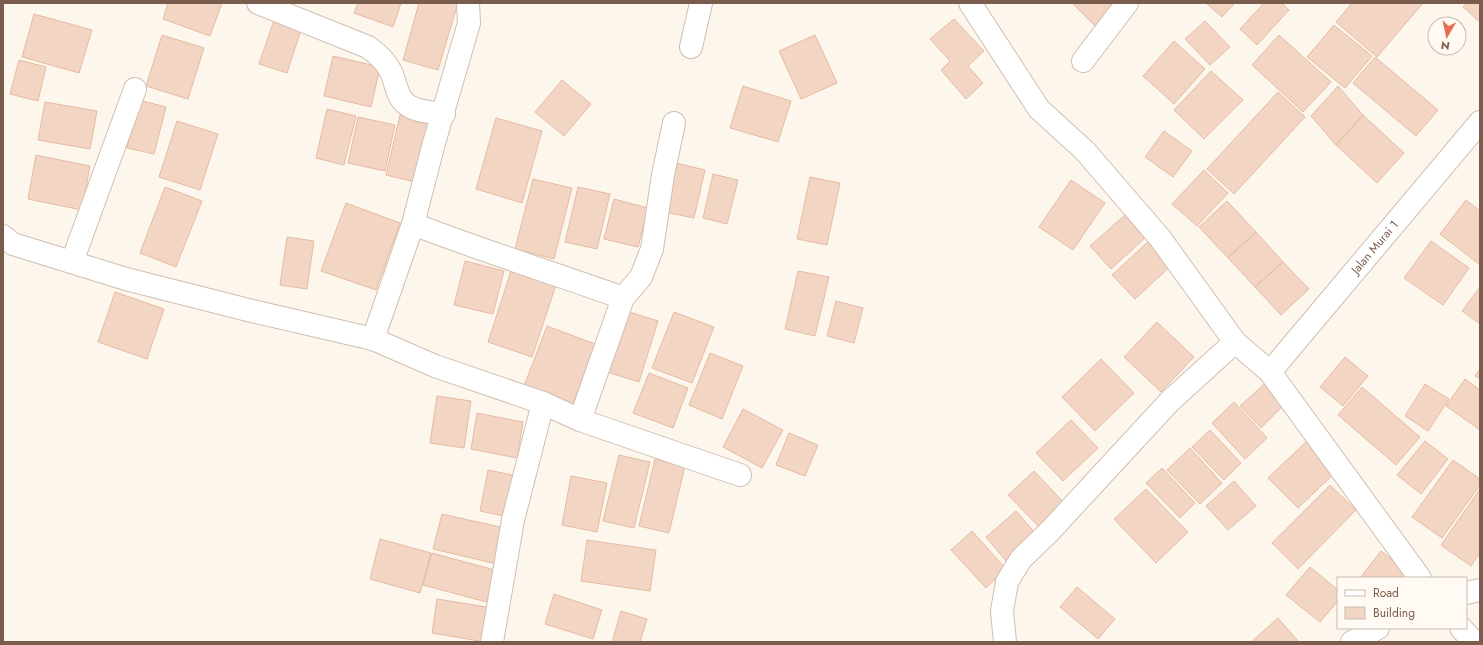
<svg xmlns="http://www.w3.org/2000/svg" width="1483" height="645" font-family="Jost,sans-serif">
	<rect width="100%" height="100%" fill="#fdf6ec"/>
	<path fill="#f3d5c3" stroke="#e6bba3" d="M168,3H222L210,36L163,19Z
		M358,3H401L393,27L354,13Z
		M419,3H458L438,70L403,60Z
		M1072,3H1120L1095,26Z
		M1206,3H1235L1222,17Z
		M1264,3H1282L1289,10L1257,45L1240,29Z
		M1352,3H1423L1377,57L1336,22Z
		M1467,3H1480V22L1463,7Z
		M34,14L92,30L79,73L22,57Z
		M954,19L984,51L968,66L983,83L966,99L941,70L950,61L930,39Z
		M274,20L301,30L287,73L259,64Z
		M1205,21L1230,47L1210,65L1185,39Z
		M1334,25L1372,56L1345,88L1307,57Z
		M162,35L204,48L188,99L146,86Z
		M815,35L837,83L801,99L779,51Z
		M1279,35L1331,82L1303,112L1252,65Z
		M1174,41L1205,69L1174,104L1143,76Z
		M333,56L380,67L371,107L324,96Z
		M1375,57L1438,110L1416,136L1353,83Z
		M19,60L46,67L38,101L10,94Z
		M1211,71L1243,100L1204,139L1174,110Z
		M562,80L591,104L564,136L535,112Z
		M743,86L791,101L778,142L730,128Z
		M1338,86L1363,115L1336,145L1311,116Z
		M1278,92L1305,117L1234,194L1207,169Z
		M139,100L166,107L154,154L127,148Z
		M45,102L97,111L90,149L38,140Z
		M327,109L356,116L344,165L316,158Z
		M400,115L434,123L419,183L386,175Z
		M1363,115L1404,153L1377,183L1336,145Z
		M358,117L395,125L385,171L348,163Z
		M496,118L542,131L522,203L476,189Z
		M177,121L218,134L200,190L159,177Z
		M1164,131L1192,151L1173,177L1145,157Z
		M36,155L90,166L82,210L28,199Z
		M676,163L705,170L694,218L665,212Z
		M1204,170L1228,193L1197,226L1172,204Z
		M713,174L738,180L727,224L703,218Z
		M810,177L840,183L827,245L797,239Z
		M533,179L572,188L554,259L515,249Z
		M1071,180L1105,203L1073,250L1039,227Z
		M165,187L202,201L176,267L140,253Z
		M578,187L610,194L597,249L565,242Z
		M614,199L648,208L638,247L604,239Z
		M1466,200L1480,211V265L1440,234Z
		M1227,201L1256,232L1228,258L1199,227Z
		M346,203L400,223L376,290L321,271Z
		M1125,215L1145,238L1111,269L1090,246Z
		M1256,232L1283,262L1255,287L1228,258Z
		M287,237L314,241L307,289L280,285Z
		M1151,239L1174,263L1135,299L1112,275Z
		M1431,241L1469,268L1443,305L1404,278Z
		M465,261L504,271L493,314L454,305Z
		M1283,262L1309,289L1281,315L1255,287Z
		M511,271L556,285L532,357L488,342Z
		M798,271L829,277L815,336L785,329Z
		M1480,287V324L1462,311Z
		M115,292L164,309L147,359L98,342Z
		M836,301L863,308L854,343L827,336Z
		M623,310L658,321L639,382L604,371Z
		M674,312L714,327L692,383L652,368Z
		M1157,322L1194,357L1161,392L1124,357Z
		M547,326L595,344L573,404L524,386Z
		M710,353L743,366L722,419L689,405Z
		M1345,357L1368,376L1343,406L1320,387Z
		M1101,359L1134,393L1095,431L1062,397Z
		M1480,369V379L1475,376Z
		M649,373L688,388L673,428L633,413Z
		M1271,378L1289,400L1261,428L1240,406Z
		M1465,379L1480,390V430L1446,406Z
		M1425,384L1449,399L1428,431L1405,416Z
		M1362,387L1420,437L1396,465L1338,415Z
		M437,396L471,401L464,448L430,443Z
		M1234,402L1267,438L1245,459L1212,423Z
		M743,409L783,430L762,468L723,447Z
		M477,413L523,422L517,458L471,449Z
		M1071,420L1098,448L1063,481L1036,453Z
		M1210,430L1241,463L1224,480L1192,447Z
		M789,433L818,445L805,476L776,465Z
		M1307,441L1337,471L1298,508L1268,478Z
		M1425,441L1448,459L1421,494L1397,475Z
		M1190,448L1222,483L1200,504L1167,470Z
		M619,455L650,462L634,528L603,521Z
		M655,459L685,466L669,533L639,526Z
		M1453,460L1480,479V485L1442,538L1412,517Z
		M1162,468L1195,503L1180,518L1146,483Z
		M488,470L517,476L509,517L480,511Z
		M1034,471L1068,507L1042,530L1008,495Z
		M571,476L607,483L597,532L562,525Z
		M1234,481L1256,506L1228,530L1206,506Z
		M1330,485L1356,510L1298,569L1272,543Z
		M1146,489L1188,532L1156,563L1114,519Z
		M1480,489V553L1471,566L1441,545Z
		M1016,511L1037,535L1006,561L986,537Z
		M442,514L509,529L501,565L433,549Z
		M972,531L1006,569L986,588L951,550Z
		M380,539L431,553L420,593L370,579Z
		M587,540L656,550L650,591L581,581Z
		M1381,551L1416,578H1360Z
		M432,553L502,572L494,604L423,585Z
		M1310,567L1338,590V601L1320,622L1286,595Z
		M1077,587L1115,619L1098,639L1060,607Z
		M554,594L602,610L593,639L545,624Z
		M437,599L493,608L485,642L432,633Z
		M621,611L647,619L640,642H612Z
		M1278,618L1299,642H1251Z"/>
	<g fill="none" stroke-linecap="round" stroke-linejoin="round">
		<defs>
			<g id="minor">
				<path d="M258,3L368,47C378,54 386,61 391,72C396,82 396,95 405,103C414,112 431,112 444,114"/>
				<path d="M970,3L1039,109L1085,151L1160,238L1235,342L1270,372L1420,578"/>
				<path d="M691,47L701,3"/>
				<path d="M1083,61L1127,3"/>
				<path d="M413,224C483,251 553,273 623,298"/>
				<path d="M3,236L13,244L126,279L252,311L373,339L435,366L543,403L580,420L740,475"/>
				<path d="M72,262L135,89"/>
				<path d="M373,339L413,224L434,143L469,23L468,3"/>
				<path id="s1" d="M1270,372L1480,122"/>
				<path d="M580,420L623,298L641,277L652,249L663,175L674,123"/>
				<path d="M1461,628L1474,642"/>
				<path d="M492,642L513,520L543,403"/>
				<path d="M1005,642L1002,611L1007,582L1021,559L1049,532L1170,401L1235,342"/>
			</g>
			<path id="tertiary" d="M1466,593L1480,590
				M1352,642L1378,628"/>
		</defs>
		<use href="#minor" stroke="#d1beb0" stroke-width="24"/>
		<use href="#tertiary" stroke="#d1beb0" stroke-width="24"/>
		<use href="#minor" stroke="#fff" stroke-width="22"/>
		<use href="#tertiary" stroke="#fff" stroke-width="22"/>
	</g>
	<g text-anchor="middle" stroke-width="3" stroke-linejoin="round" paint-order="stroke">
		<g font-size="12" fill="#7a5c4d" stroke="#fffaf3">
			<text dy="4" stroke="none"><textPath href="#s1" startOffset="163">Jalan Murai 1</textPath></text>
		</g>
	</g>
	<rect width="1483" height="645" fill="none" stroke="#7a5c4d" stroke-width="8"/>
	<rect x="1337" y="577" width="130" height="52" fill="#fffaf3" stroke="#cabbb1"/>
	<rect x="1345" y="590" width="20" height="6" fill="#ffffff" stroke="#cabbb1"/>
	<text x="1373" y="597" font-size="12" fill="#7a5c4d">Road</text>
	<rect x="1345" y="607" width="20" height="12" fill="#f3d5c3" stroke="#cabbb1"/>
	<text x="1373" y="617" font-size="12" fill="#7a5c4d">Building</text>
	<g transform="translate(1447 36) rotate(189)"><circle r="19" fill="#fffaf3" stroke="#cabbb1"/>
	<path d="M0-3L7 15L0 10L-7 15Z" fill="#e76f51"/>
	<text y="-6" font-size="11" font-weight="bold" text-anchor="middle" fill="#7a5c4d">N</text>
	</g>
</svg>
